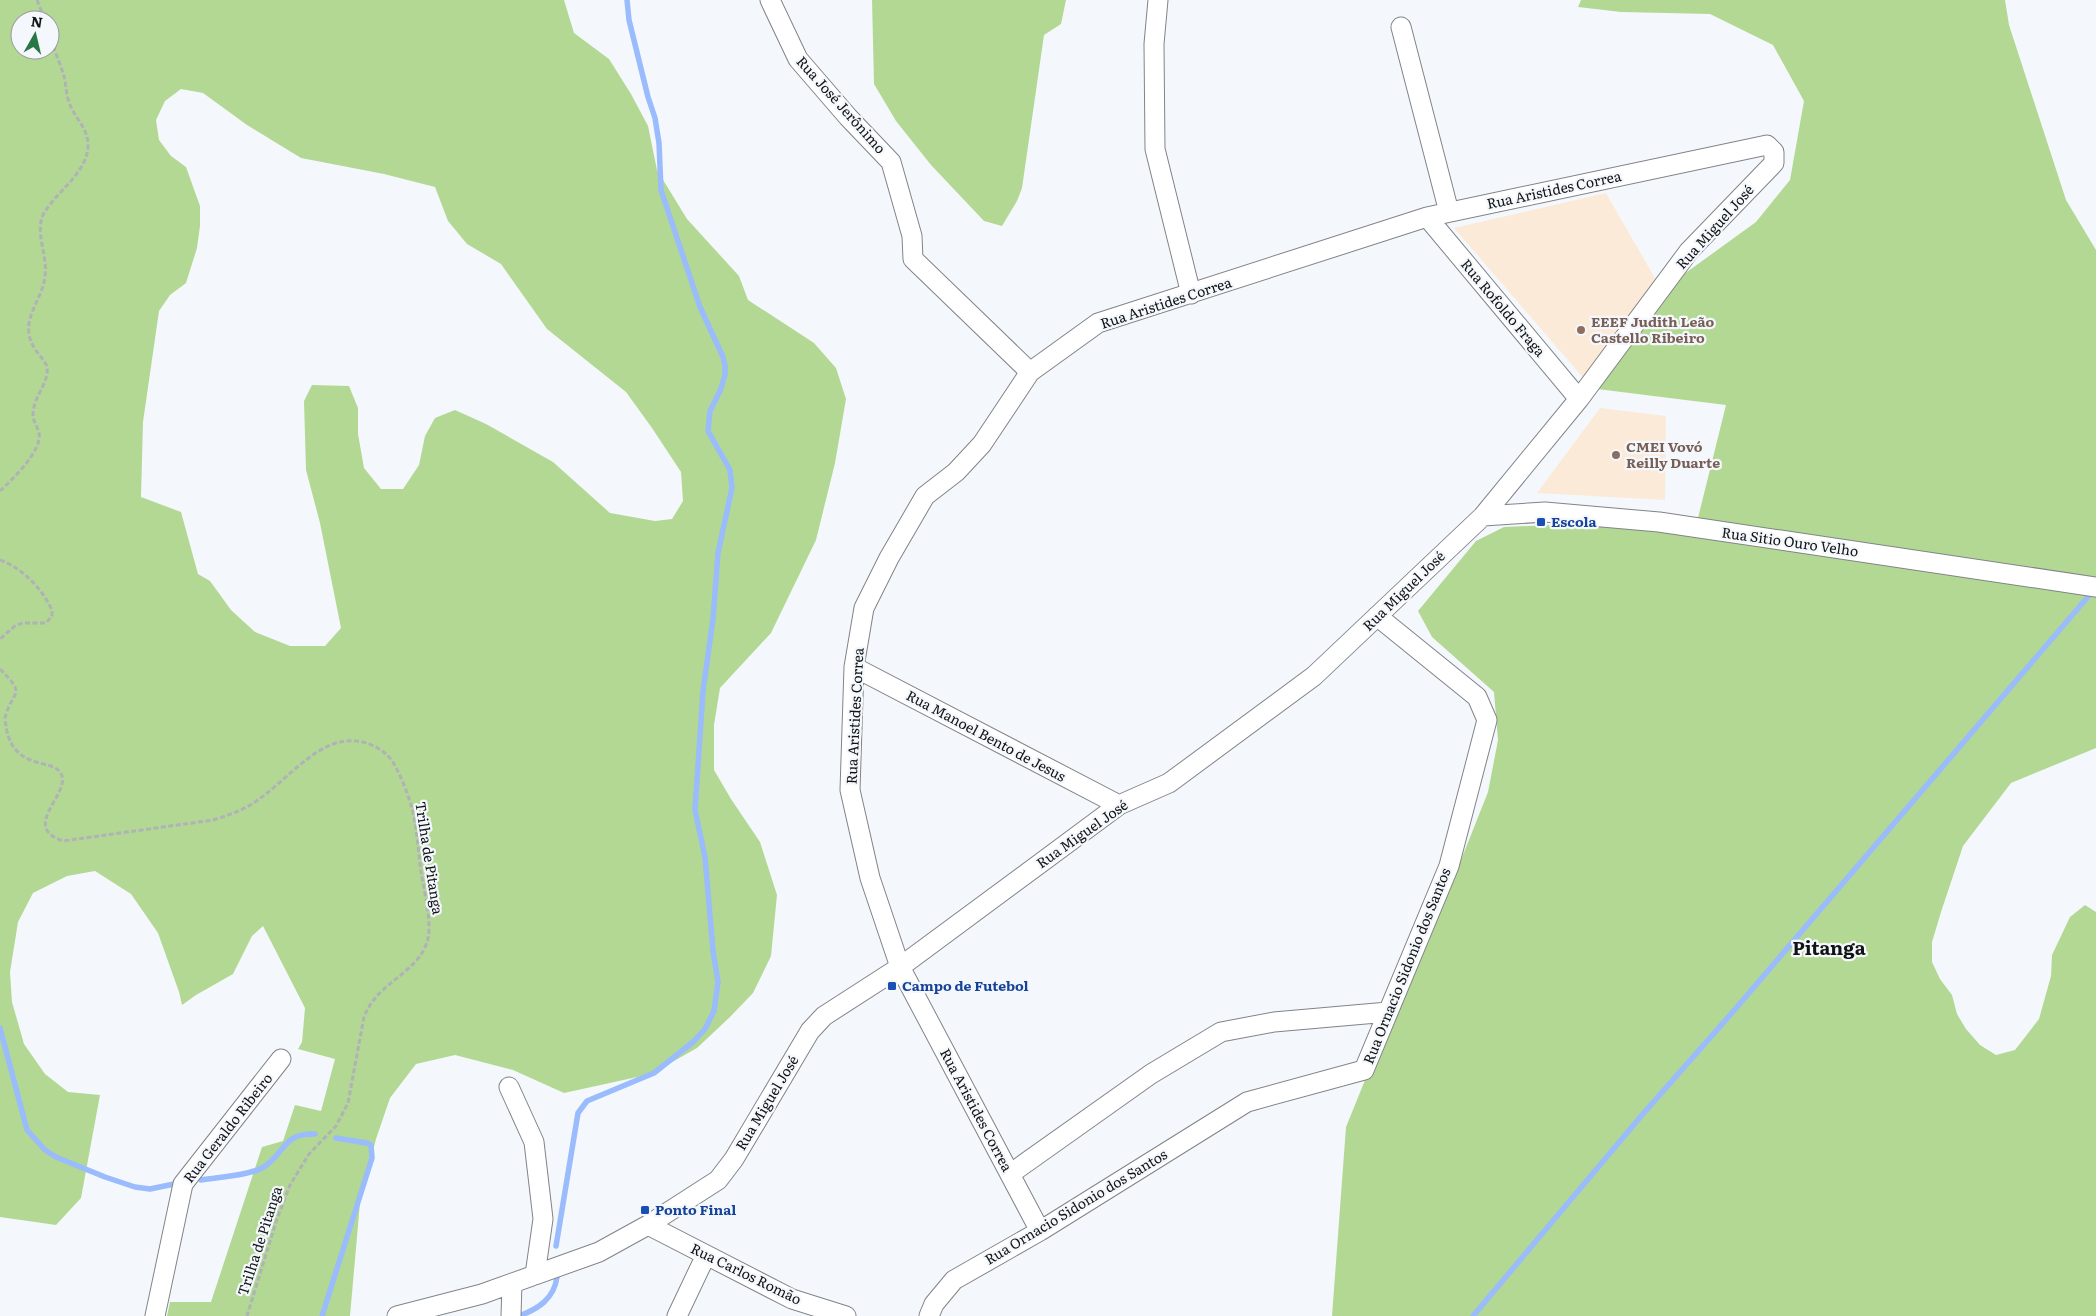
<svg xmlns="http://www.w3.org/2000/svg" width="2096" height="1316" font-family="Literata,serif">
	<rect width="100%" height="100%" fill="#f4f8fc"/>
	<path fill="#fcead9" d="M1606,193L1656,280L1585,380L1454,228Z
		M1600,408L1666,416L1665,500L1537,493Z"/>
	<path fill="#b3d894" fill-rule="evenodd" d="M0,0H564L574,33L609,59L631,94L648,126L657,170L687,219L739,276L748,300L814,343L836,368L846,399L835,463L816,540L771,633L720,688L714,725V770L731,799L760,842L777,895L771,956L753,993L730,1017L697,1048L651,1074L564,1093L513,1070L455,1055L416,1064L390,1098L376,1139L360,1203L350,1316H167L170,1302H211L262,1147L283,1141L295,1105L321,1111L335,1059L298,1049L302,1042L305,1008L263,926L252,936L233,974L196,995L182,1005L179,992L158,933L131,894L95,871L67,876L33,893L18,922L10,972L12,1002L24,1044L45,1074L68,1092L100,1095L81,1198L56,1225L0,1217ZM20,20H50V50H20ZM181,89L203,93L247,125L301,158L384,174L435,187L448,221L467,244L501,264L547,329L626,392L652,428L681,472L683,501L672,519L655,521L610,513L553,462L486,424L455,410L435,418L425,436L419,465L403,489H381L364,468L358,434V408L349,386L312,385L304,401L306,470L320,523L341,628L325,646H290L255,632L231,610L210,581L198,574L181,512L141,497L143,422L159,311L170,295L186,283L197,248L200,226V206L186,167L171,156L159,140L156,120L165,101Z
		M872,0H1066L1061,24L1044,35L1022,188L1017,201L1002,226L984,221L931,165L896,121L874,84Z
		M1581,0H2005L2009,25L2066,200L2096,250V748L2011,783L1963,846L1941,912L1932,942V962L1940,979L1952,995L1957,1014L1966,1029L1980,1045L1996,1055L2015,1050L2039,1019L2051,976L2052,955L2070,917L2085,905L2096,912V1316H1332L1346,1127L1391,1016L1440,913L1488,792L1498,740L1494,692L1432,637L1418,611L1476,541L1504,527L1597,523L1694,534L1726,405L1581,387L1680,277L1756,222L1790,180L1804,101L1773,45L1710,14L1621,12L1578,7Z"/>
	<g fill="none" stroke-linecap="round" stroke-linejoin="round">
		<path stroke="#9abbfc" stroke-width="5.5" d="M0,1028L27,1130L45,1150L56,1157L105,1177L135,1187L150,1189L174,1184
			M201,1180C218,1177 247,1176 262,1168C286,1154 281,1133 315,1134
			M556,1246L578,1113L587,1101L654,1073L693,1042L705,1029L714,1011L718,982L713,951L705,857L695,810L703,691L713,619L718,553L732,488L730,470L708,431L710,411L720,391L725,375V366L723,357L700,307L661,190L659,143L655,118L648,97L629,20L627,0
			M322,1316L372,1158L371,1145L367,1143L336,1138
			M519,1316C538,1309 554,1299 557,1277
			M1473,1316L1642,1115L1731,1014L2092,592"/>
		<defs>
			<path id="minor" d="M770,0L798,59L848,117L891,162L912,236L913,259L1030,372
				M1158,0L1154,44L1155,149L1191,294
				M1401,27L1449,212
				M1427,217L1579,399
				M1483,516L1545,512L1659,522L2096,587
				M854,667L1119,805
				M509,1087L534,1142L543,1219L535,1275
				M1010,1174L1151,1074L1221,1032L1274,1022L1388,1012
				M648,1225L792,1299L846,1316
				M155,1316L183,1184L281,1059
				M397,1316L482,1294L599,1252L648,1225L718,1180L734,1159L810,1031L824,1016L900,967L1119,805L1169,783L1314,676L1483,516L1579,399L1689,251L1774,163V152L1767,145L1427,217L1098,323L1030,372L982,444L956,472L925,496L889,558L864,608L854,667L850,790L870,878L900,967L1040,1231
				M511,1316L512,1283
				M677,1316L706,1255
				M929,1316L934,1304L954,1280L1040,1231L1247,1102L1364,1070L1449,866L1487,720L1477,697L1377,616"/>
		</defs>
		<use href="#minor" stroke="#808488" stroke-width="21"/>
		<path stroke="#afb2b6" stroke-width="3" stroke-dasharray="5 2.5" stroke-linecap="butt" d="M37,0L45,20
			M0,491C11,481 43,450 39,433C36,422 31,421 34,407C37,393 49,382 47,366C41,355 31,348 29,334C26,313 43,297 45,276C48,256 34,231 44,213C57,191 86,174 88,147C89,128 74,118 69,102C66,94 66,84 64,76C60,63 54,50 50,36
			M0,560C21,567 44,590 52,611V616L46,623H23L16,625L0,639
			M0,669C28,697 12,689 5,718C9,776 56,755 62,776C68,796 21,827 63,841L213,820C229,815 244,810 258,800C281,784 313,747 340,742C357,738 377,744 389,757C398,767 407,792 411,805C417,826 418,850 421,872C424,890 429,910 429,928C429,935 428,941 425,947C413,975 377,983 364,1017L348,1103L336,1126L309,1154L290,1185L276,1222L247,1316"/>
		<use href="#minor" stroke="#fff" stroke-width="19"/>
	</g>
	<g fill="#8d6e63" stroke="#f4f8fc" stroke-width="2">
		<circle cx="1581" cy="330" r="5"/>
		<circle cx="1616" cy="455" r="5"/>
	</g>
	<g fill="#1a4fb4" stroke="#f4f8fc" stroke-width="2">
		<rect x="1536" y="517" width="10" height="10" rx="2.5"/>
		<rect x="887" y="981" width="10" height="10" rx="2.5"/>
		<rect x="640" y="1205" width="10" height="10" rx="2.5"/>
	</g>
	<g text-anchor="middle" stroke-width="4.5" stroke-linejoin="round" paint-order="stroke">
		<g font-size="14" fill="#111314" stroke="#f4f8fc">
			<text transform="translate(841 105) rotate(48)" y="5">Rua José Jerônimo</text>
			<text transform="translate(1554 190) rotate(-12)" y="5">Rua Aristides Correa</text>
			<text transform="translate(1715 227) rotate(-48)" y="5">Rua Miguel José</text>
			<text transform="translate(1166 303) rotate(-18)" y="5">Rua Aristides Correa</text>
			<text transform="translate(1503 308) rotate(50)" y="5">Rua Rofoldo Fraga</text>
			<text transform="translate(1790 542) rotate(8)" y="5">Rua Sitio Ouro Velho</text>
			<text transform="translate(1404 591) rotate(-44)" y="5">Rua Miguel José</text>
			<text transform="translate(855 716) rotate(-87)" y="5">Rua Aristides Correa</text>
			<text transform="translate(986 736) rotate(28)" y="5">Rua Manoel Bento de Jesus</text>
			<text transform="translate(1082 834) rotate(-35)" y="5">Rua Miguel José</text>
			<text transform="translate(429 858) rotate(81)" y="5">Trilha de Pitanga</text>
			<text transform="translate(1407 966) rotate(-68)" y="5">Rua Ornacio Sidonio dos Santos</text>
			<text transform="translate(767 1103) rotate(-59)" y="5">Rua Miguel José</text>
			<text transform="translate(976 1110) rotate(62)" y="5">Rua Aristides Correa</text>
			<text transform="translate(228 1128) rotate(-52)" y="5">Rua Geraldo Ribeiro</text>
			<text transform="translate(1076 1207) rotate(-31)" y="5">Rua Ornacio Sidonio dos Santos</text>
			<text transform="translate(260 1241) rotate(-72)" y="5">Trilha de Pitanga</text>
			<text transform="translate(746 1274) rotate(26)" y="5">Rua Carlos Romão</text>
		</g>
		<g font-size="14" font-weight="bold" fill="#785e54" stroke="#f4f8fc" text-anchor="start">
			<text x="1591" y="327">EEEF Judith Leão<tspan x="1591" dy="16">Castello Ribeiro</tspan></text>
			<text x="1626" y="452">CMEI Vovó<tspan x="1626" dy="16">Reilly Duarte</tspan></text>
		</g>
		<g font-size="14" font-weight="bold" fill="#164399" stroke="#f4f8fc" text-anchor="start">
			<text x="1551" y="527">Escola</text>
			<text x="902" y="991">Campo de Futebol</text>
			<text x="655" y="1215">Ponto Final</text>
		</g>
		<g font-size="19" font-weight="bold" fill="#111314" stroke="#f4f8fc">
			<text x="1829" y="955">Pitanga</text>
		</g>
	</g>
	<g transform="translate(35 35) rotate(8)"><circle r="24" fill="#f4f8fc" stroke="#999c9f"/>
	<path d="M0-4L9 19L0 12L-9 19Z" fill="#297747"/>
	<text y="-8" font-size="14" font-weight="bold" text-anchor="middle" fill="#111314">N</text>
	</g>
</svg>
